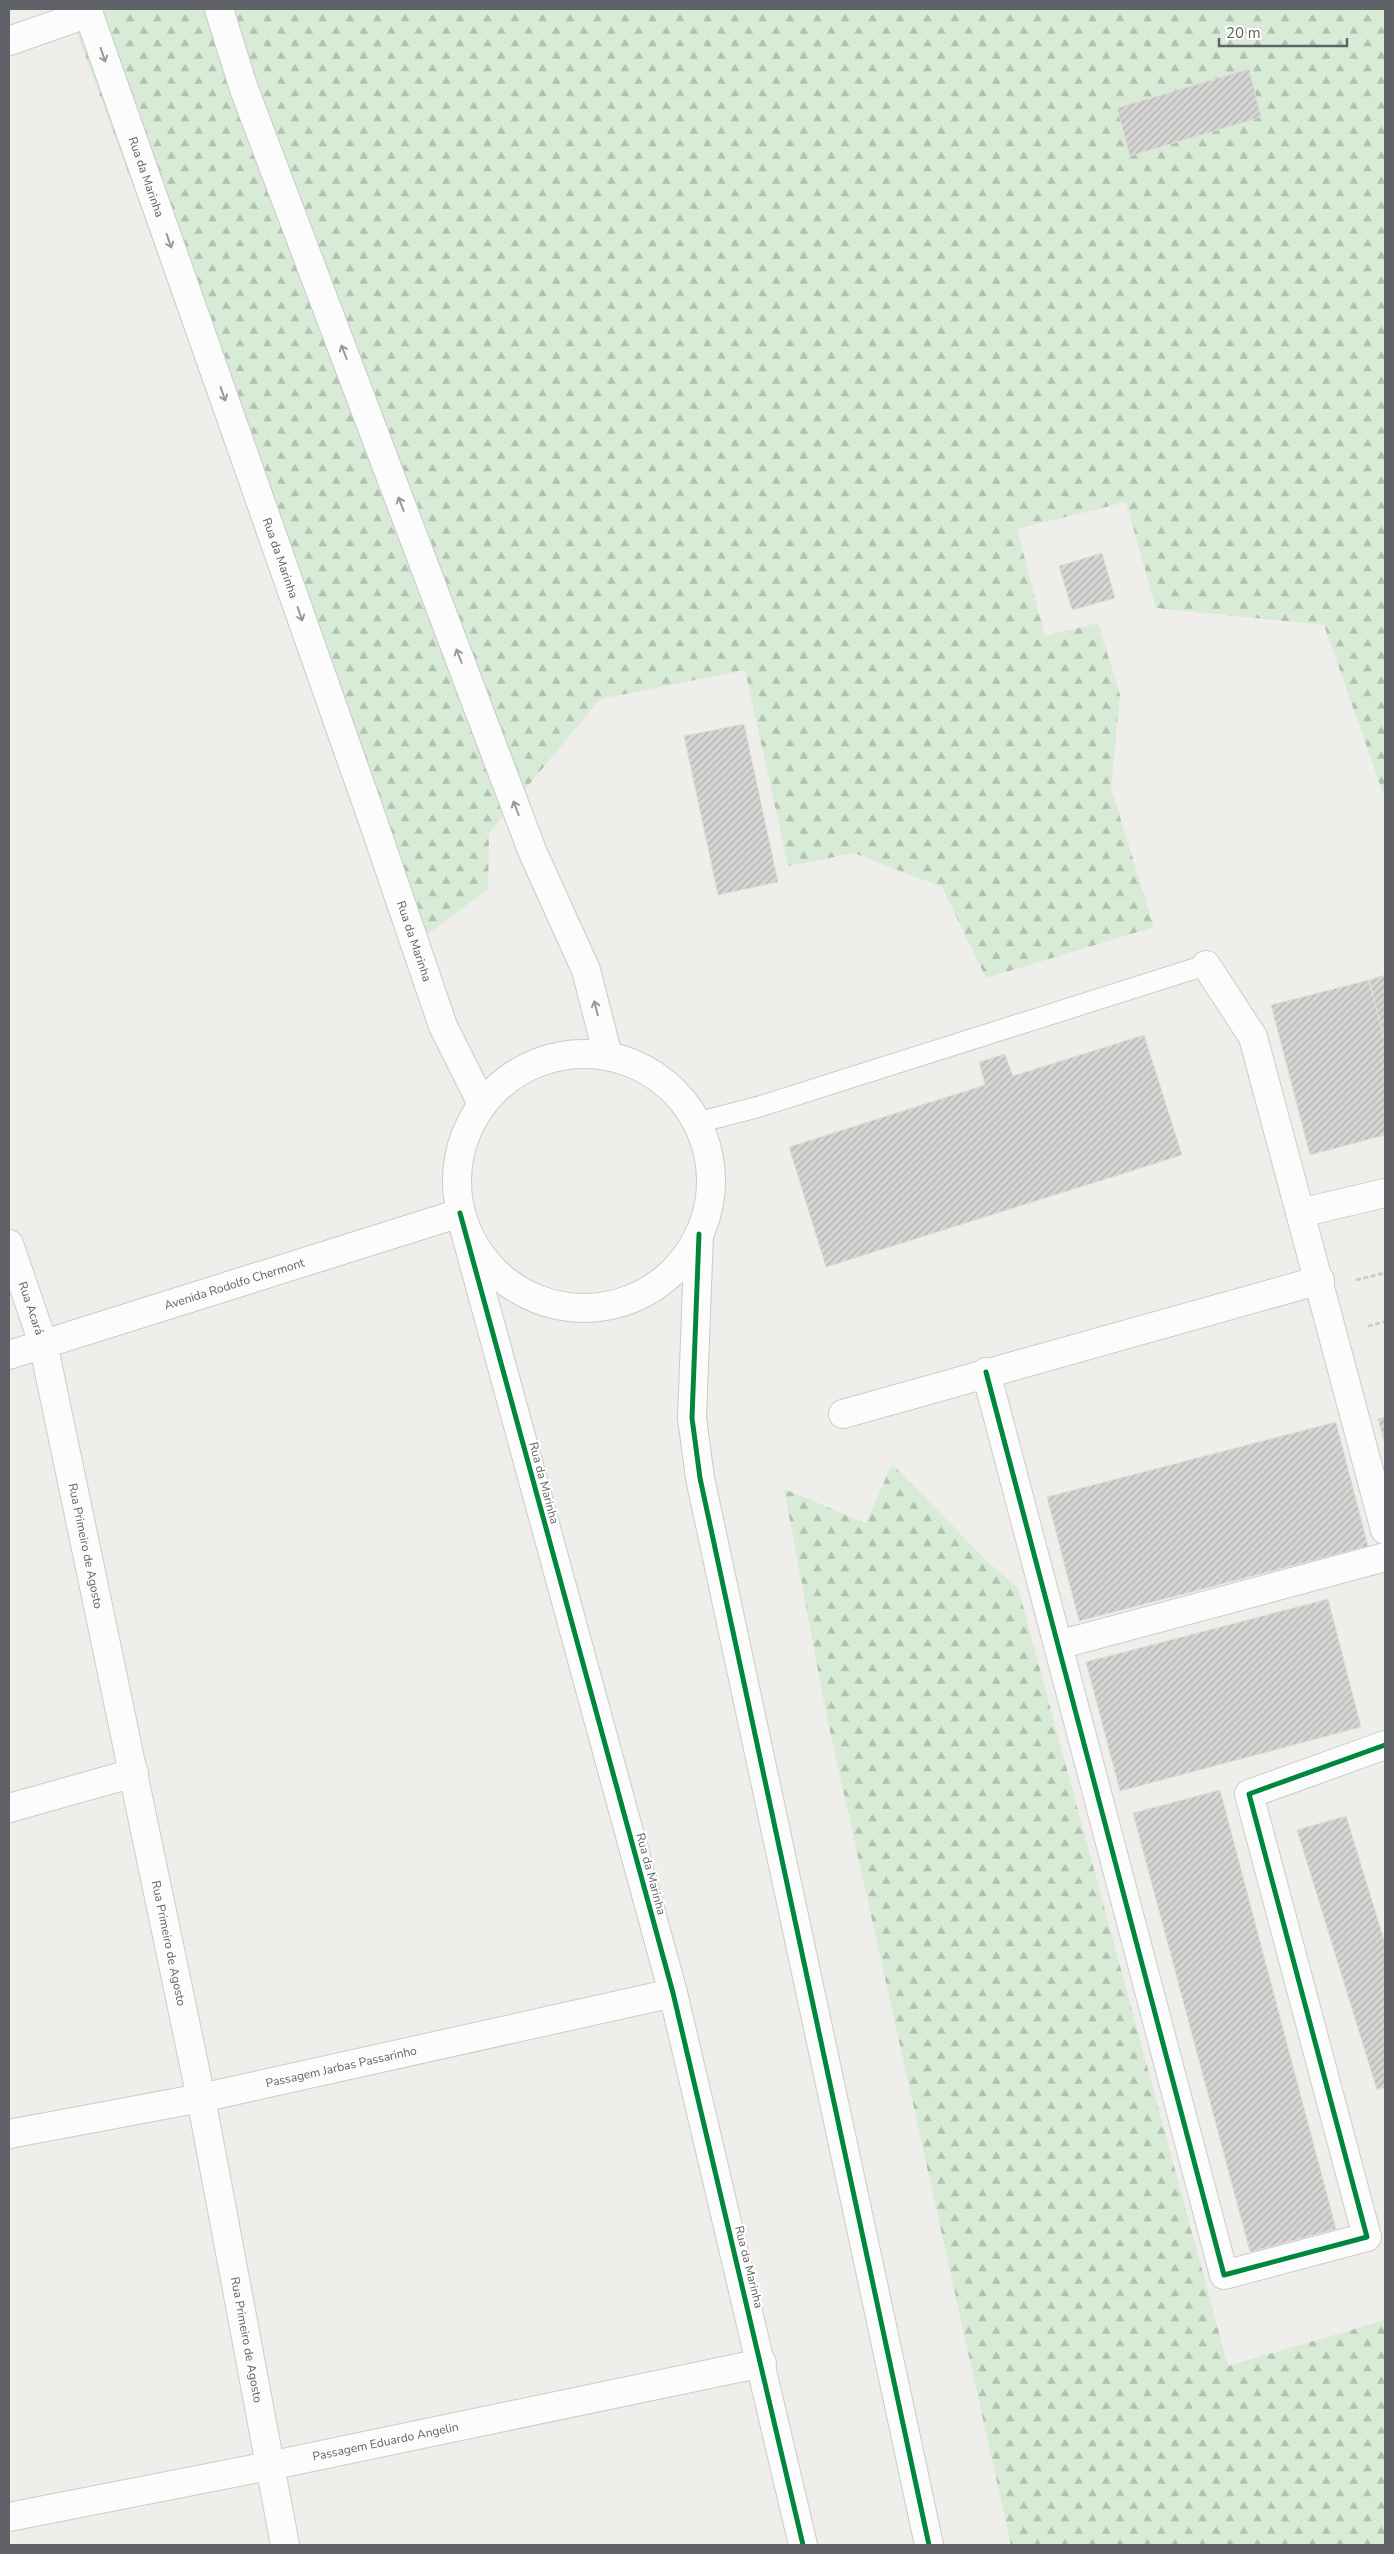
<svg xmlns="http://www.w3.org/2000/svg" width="1394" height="2554" font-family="'Nunito Sans',sans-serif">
	<defs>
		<pattern id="forest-firs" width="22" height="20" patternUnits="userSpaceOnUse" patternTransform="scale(1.25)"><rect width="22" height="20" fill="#d8ebd6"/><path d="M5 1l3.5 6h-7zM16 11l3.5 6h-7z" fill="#b2c2b1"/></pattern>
		<pattern id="building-hatch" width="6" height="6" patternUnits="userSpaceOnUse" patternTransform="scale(1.25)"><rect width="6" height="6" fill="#d6d5d3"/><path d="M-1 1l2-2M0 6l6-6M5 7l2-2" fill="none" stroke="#b1b0af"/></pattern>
	</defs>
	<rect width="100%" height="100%" fill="#efeeea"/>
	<path fill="url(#forest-firs)" d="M68,9H1385V799L1324,625L1156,608L1126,502L1017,529L1045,636L1098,623L1120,695L1111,788L1154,927L986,978L942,887L854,853L788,866L745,670L600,699L489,833L488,889L412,946Z
		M892,1464L988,1562L1018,1588L1228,2366L1385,2320V2545H1011L826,1713L784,1489L866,1523Z"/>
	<path fill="url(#building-hatch)" stroke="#deddd9" d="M1249,69L1261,117L1130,156L1117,108Z
		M1102,553L1115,598L1072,610L1059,566Z
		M744,724L778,882L718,895L684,736Z
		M1385,975V1042L1369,980Z
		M1369,980L1385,1042V1135L1310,1155L1271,1005Z
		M1144,1035L1182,1155L826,1267L789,1147L985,1085L979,1062L1005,1054L1013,1076Z
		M1385,1417V1444L1378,1419Z
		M1336,1422L1368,1546L1079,1621L1047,1497Z
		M1328,1599L1361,1727L1120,1791L1086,1662Z
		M1220,1790L1336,2229L1250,2252L1133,1813Z
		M1346,1816L1385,1943V2087L1377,2090L1297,1830Z"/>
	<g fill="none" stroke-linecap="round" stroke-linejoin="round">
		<defs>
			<path id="lane" d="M696,1123L758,1107L1206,965"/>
			<g id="street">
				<path d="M9,41L89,13"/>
				<path d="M1206,965L1253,1037L1385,1530"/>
				<path d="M1300,1213L1385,1193"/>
				<path id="s1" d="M9,1244L43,1343L201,2098L285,2545"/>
				<path d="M986,1372L1224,2275L1367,2237L1249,1794L1385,1745"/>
				<path d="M843,1414L1320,1280"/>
				<path d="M1058,1645L1385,1557"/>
				<path d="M9,1808L134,1773"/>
				<path id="s2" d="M9,2134L201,2098L673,1993"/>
				<path id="s3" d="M9,2517L269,2466L762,2363"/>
			</g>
			<g id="secondary">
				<path id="s4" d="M87,9L374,824L443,1026L482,1104"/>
				<path d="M219,9L244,89L533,853L586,970L608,1056"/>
				<circle cx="584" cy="1181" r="127"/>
				<path d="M699,1234L692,1418L700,1478L929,2545"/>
				<path id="s5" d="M9,1355L460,1213L673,1993L803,2545"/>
			</g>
		</defs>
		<use href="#lane" stroke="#cbcccc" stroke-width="22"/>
		<use href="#street" stroke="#cbcccc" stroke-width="30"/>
		<use href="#secondary" stroke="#cacacb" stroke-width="30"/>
		<path stroke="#cacfcc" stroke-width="3" stroke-dasharray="5 2.5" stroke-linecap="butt" d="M1356,1280L1385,1273
			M1368,1326L1385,1322"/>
		<use href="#lane" stroke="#fdfcfc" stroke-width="20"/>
		<use href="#street" stroke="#fdfcfc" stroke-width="28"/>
		<use href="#secondary" stroke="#fdfcfc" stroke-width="28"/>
		<defs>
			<path id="cycleway" d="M460,1213L673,1993L803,2545
				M699,1234L692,1418L700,1478L929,2545
				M986,1372L1224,2275L1367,2237L1249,1794L1385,1745"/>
		</defs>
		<use href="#cycleway" stroke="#fff" stroke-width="8"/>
		<use href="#cycleway" stroke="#00873e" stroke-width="5"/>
	</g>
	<defs><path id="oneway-shaft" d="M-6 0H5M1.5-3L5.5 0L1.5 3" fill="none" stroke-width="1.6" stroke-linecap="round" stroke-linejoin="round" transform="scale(1.25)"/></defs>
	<g stroke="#96999c">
		<use href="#oneway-shaft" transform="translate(103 55) rotate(71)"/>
		<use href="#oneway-shaft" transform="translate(169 241) rotate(71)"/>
		<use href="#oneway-shaft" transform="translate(344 352) rotate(-111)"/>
		<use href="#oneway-shaft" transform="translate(223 394) rotate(71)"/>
		<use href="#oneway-shaft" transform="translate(401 504) rotate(-111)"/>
		<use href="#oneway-shaft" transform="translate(300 614) rotate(71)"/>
		<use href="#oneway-shaft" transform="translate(459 656) rotate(-111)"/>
		<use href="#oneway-shaft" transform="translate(516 808) rotate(-111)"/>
		<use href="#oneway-shaft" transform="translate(596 1008) rotate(-104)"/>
	</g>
	<g text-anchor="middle" stroke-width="4.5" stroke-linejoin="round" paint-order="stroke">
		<g font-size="12" fill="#5f6368" stroke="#fff">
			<text dy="4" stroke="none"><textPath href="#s4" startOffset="178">Rua da Marinha</textPath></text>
			<text dy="4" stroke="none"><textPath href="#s4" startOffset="582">Rua da Marinha</textPath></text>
			<text dy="4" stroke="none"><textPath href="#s4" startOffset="988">Rua da Marinha</textPath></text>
			<text dy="4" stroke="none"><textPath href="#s5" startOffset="236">Avenida Rodolfo Chermont</textPath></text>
			<text dy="4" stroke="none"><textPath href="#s1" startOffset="68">Rua Acará</textPath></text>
			<text transform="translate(544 1483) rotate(75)" y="4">Rua da Marinha</text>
			<text dy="4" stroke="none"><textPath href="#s1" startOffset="312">Rua Primeiro de Agosto</textPath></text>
			<text transform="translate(651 1874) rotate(75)" y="4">Rua da Marinha</text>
			<text dy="4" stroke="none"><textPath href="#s1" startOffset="718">Rua Primeiro de Agosto</textPath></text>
			<text dy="4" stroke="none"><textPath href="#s2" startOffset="339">Passagem Jarbas Passarinho</textPath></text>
			<text transform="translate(749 2267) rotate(76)" y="4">Rua da Marinha</text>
			<text dy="4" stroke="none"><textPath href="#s1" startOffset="1122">Rua Primeiro de Agosto</textPath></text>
			<text dy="4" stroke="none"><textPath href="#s3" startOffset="384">Passagem Eduardo Angelin</textPath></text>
		</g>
	</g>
	<rect width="1394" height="2554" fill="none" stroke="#5f6368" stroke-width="20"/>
	<path d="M1219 38v8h128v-8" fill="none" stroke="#5f6368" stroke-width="2.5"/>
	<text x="1226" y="38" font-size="15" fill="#5f6368" stroke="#ffffff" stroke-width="4" paint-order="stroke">20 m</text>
</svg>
